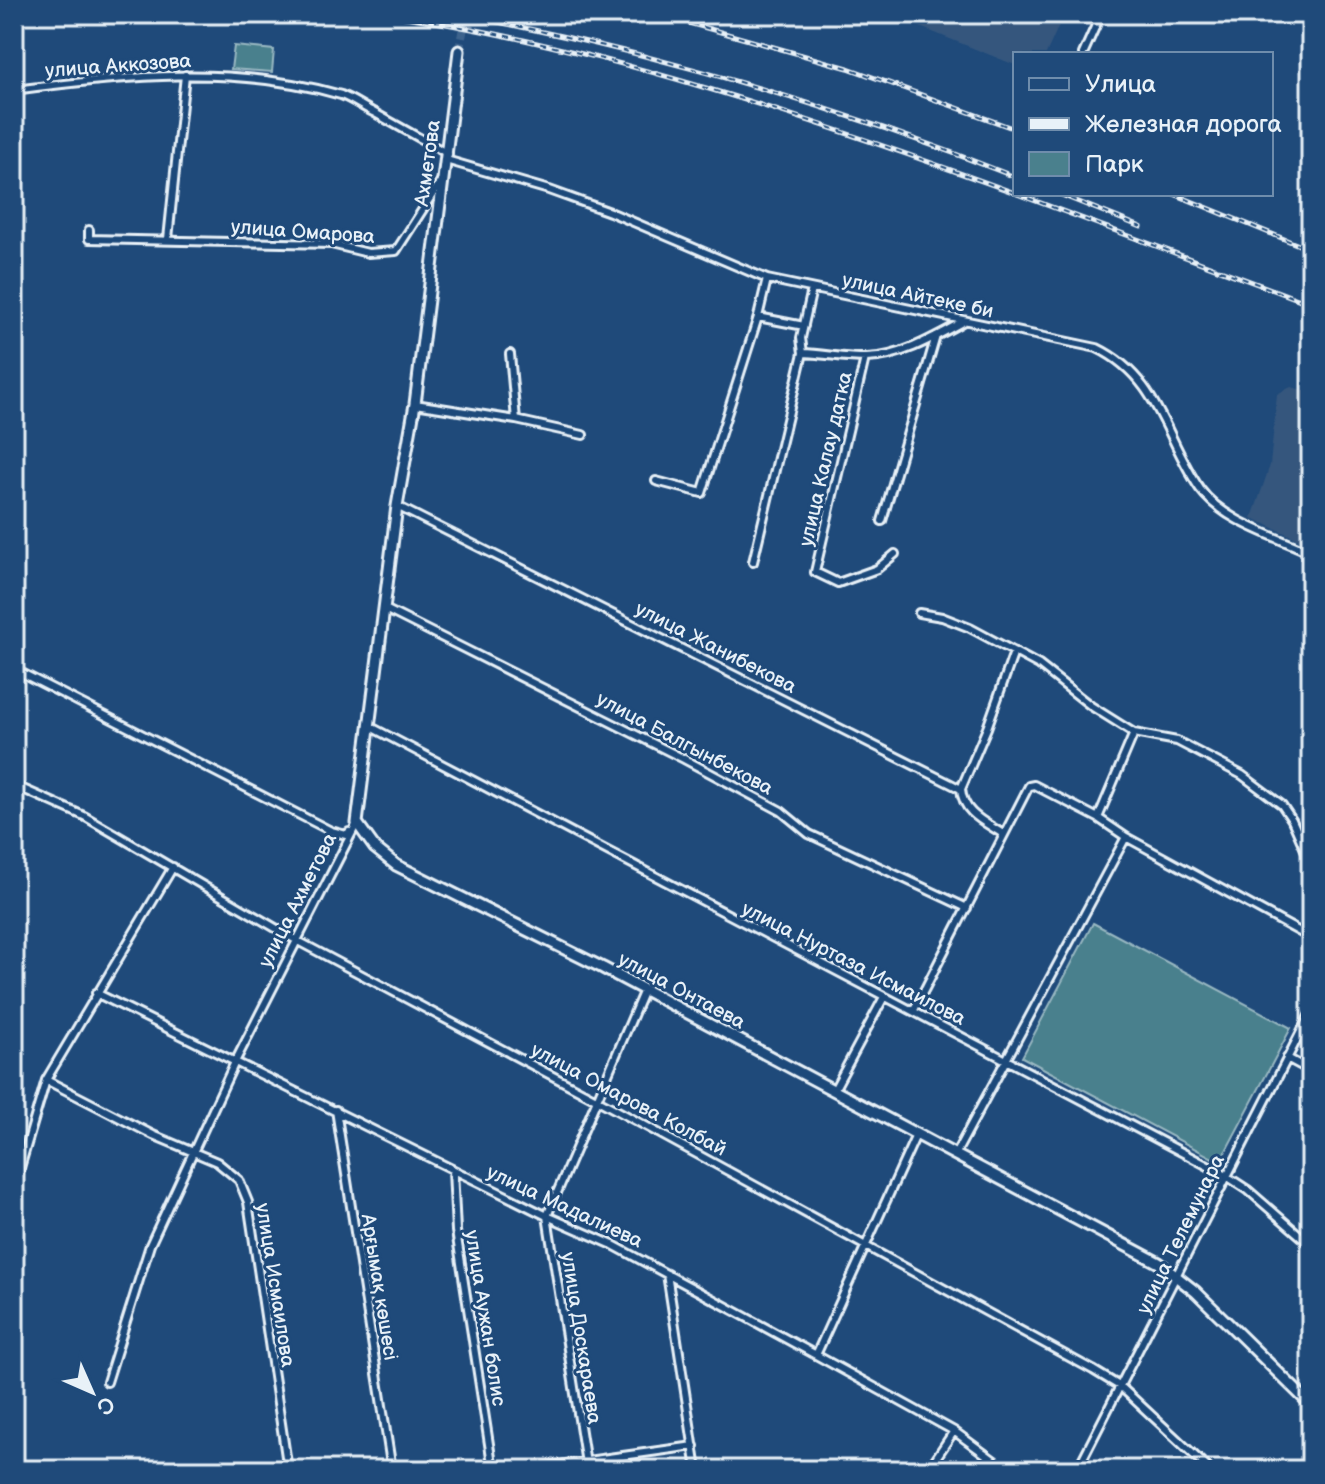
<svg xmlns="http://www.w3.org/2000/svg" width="1325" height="1484" font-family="'Balsamiq Sans',sans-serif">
	<rect width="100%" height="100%" fill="#1f4a7a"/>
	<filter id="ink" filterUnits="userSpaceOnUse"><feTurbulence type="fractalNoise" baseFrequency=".0125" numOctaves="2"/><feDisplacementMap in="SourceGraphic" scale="16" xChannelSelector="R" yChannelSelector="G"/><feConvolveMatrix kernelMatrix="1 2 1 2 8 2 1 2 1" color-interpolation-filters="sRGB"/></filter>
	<g filter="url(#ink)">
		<path fill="#34567d" d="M872,14H1064L1046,54H1015V65L900,19L898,22Z
			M1291,387L1311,392V545L1252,518L1270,465L1277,394Z"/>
		<path fill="#4a808d" stroke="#99b8c2" stroke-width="2" d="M234,46L274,50L272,72L231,69Z
			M1093,923L1291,1028L1220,1162L1022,1057Z"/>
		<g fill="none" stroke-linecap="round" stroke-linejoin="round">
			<path stroke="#3d638d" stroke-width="9" stroke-dasharray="9 4.5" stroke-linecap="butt" d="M459,51L466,14"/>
			<defs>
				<path id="minor" d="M1083,54L1101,14
					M14,90C122,76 234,64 341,95C352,99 363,107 373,112C398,126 423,140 448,154
					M446,160L549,190L610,212L767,279L1097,348C1159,378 1165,438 1200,489C1224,522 1276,536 1311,553
					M89,230V239L331,244L368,253L396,251L441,181
					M168,239L185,75
					M758,317L804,326
					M803,353C824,354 845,358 866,358C899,358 935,337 964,321
					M510,354L516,420
					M865,358L815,572L838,583L877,569L895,554
					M415,404L516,420L583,435
					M656,481L702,493L758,317L767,279
					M397,506L961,789C963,813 983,821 1003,834
					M882,521L936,336
					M753,562L803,353L801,338L812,289
					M385,609L684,759L781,811L809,834L967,908
					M919,613L942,617L970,628L1039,665L1091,706L1134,733L1177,741L1242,775L1282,805L1292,820L1311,863
					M14,669L331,831L346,835L349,832
					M371,727C655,879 941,1025 1225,1175L1248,1190L1311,1245
					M14,785L84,816L296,940L596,1099L1093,1370L1121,1387L1210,1470
					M961,789L987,728L1014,652
					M1098,818L1134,733
					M96,993L547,1216L613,1245L816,1355L954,1431L1007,1470
					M914,1010L1029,786L1034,785L1098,818L1126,837
					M1287,1058L1311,1071
					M46,1080L153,1135L217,1162L239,1180L248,1202L288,1470
					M834,1090L884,997
					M336,1110L392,1470
					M955,1155L1126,837L1311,938
					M453,1170L456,1231L493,1470
					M14,1188L46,1080L173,867
					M667,1274L697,1470
					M816,1355L916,1135
					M107,1382L150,1245L235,1062L357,823
					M523,1470L694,1446
					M587,1470L547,1216L644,990
					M928,1470L954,1431
					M1077,1470L1311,1012"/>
				<path id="secondary" d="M459,51L415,404L397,506L357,823L375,848L396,865L603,968L1159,1263L1196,1292L1311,1405"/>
			</defs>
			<use href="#minor" stroke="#e8f1f8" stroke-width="12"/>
			<use href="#secondary" stroke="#e8f1f8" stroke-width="15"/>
			<use href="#minor" stroke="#1f4a7a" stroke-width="6"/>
			<use href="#secondary" stroke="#1f4a7a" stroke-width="9"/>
			<defs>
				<path id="rail" d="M387,14C603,47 810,118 1015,193
					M458,14C648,51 835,105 1015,177
					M657,14L848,68L1015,129
					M1017,194L1311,304
					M1059,194L1141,227
					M1174,194L1311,250"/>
			</defs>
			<use href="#rail" stroke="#e8f1f8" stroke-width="5"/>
			<use href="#rail" stroke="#1f4a7a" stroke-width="2" stroke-dasharray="6" stroke-linecap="butt"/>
		</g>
	</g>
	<g text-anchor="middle" stroke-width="6" stroke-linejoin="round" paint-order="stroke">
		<g font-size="20" fill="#e8f1f8" stroke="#1f4a7a">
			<text transform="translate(118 65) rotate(-4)" y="7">улица Аккозова</text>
			<text transform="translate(427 163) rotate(-82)" y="7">Ахметова</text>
			<text transform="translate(303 231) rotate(4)" y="7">улица Омарова</text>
			<text transform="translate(918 295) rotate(12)" y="7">улица Айтеке би</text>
			<text transform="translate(825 459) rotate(-77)" y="7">улица Калау датка</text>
			<text transform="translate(716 647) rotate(27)" y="7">улица Жанибекова</text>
			<text transform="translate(685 743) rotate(28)" y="7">улица Балгынбекова</text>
			<text transform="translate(297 900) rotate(-63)" y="7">улица Ахметова</text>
			<text transform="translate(854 963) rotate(27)" y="7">улица Нуртаза Исмаилова</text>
			<text transform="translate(682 990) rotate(28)" y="7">улица Онтаева</text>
			<text transform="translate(629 1099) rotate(28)" y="7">улица Омарова Колбай</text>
			<text transform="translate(565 1206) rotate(25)" y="7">улица Мадалиева</text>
			<text transform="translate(1180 1234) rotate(-64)" y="7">улица Телемунара</text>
			<text transform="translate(276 1285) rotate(81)" y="7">улица Исмаилова</text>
			<text transform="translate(380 1287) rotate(81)" y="7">Арғымақ көшесі</text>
			<text transform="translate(486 1318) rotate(81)" y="7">улица Аужан болис</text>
			<text transform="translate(582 1338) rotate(81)" y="7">улица Доскараева</text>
		</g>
	</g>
	<rect width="1325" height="1484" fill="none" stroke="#1f4a7a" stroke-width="48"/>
	<rect x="24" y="24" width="1277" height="1436" fill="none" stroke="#e8f1f8" stroke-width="3" filter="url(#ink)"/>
	<rect x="1013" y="52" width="260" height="144" fill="#1f4a7a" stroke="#6f8dac" stroke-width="2"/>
	<rect x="1029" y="78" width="40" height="12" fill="#1f4a7a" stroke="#6f8dac" stroke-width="2"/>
	<text x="1085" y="92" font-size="24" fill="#e8f1f8">Улица</text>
	<rect x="1029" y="118" width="40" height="12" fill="#e8f1f8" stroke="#6f8dac" stroke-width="2"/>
	<text x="1085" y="132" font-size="24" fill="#e8f1f8">Железная дорога</text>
	<rect x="1029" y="152" width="40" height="24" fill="#4a808d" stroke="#6f8dac" stroke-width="2"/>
	<text x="1085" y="172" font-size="24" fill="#e8f1f8">Парк</text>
	<g transform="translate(92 1392) rotate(135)" stroke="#1f4a7a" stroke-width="6" paint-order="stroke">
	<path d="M0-6L14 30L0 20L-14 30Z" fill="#e8f1f8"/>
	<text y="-12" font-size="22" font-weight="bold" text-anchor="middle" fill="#e8f1f8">С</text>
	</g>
</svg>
